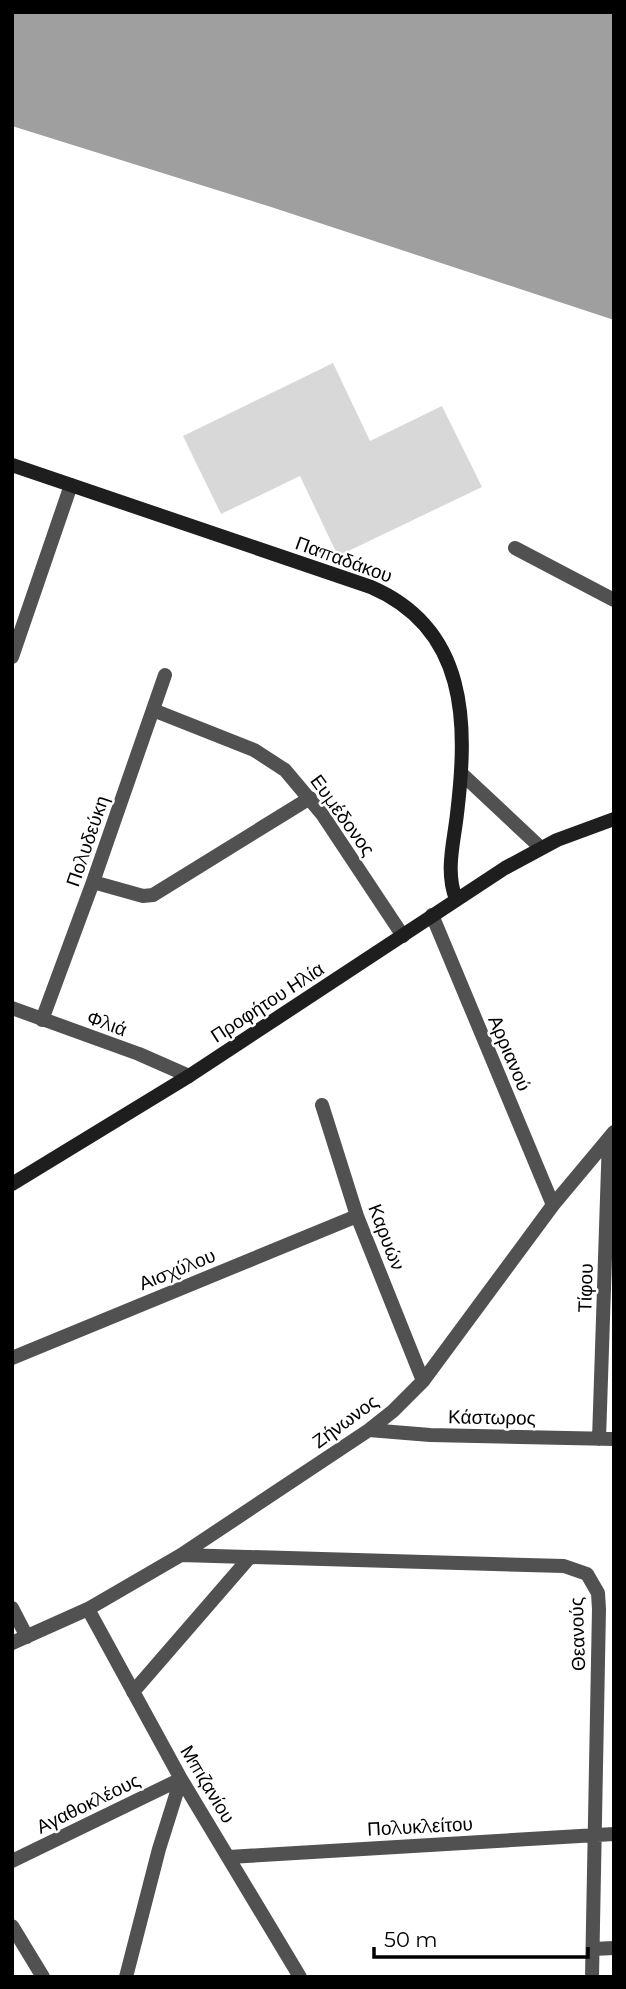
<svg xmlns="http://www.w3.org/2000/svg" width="626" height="1989" font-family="Montserrat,sans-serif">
	<rect width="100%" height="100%" fill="#fff"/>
	<path fill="#d8d8d8" d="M333,363L370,441L442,406L482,487L338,556L300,476L221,514L183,436Z"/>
	<path fill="#9f9f9f" d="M12,12H614V320L268,206L12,126Z"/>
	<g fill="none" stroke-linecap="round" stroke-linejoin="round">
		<path stroke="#515151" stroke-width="14" d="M515,548L614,600"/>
		<path stroke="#515151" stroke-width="14" d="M12,657L71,485
			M153,710L254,750L285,770L322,814L403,936
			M462,774L541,848
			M93,882L143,896L153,895L310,798
			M432,915L553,1205
			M12,1008L139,1054L189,1076
			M42,1020L93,882L165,675
			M322,1105L357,1216L423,1381
			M12,1358L357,1216
			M369,1430L430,1435L614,1439
			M599,1439L609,1138
			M181,1555L564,1566L587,1574L598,1593L599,1609L592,1977
			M12,1608L27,1637
			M88,1609L181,1779L300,1977
			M12,1643L88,1609L181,1555L369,1430L393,1411L423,1381L553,1205L614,1132
			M133,1692L250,1557
			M229,1857L614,1834
			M12,1861L181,1779
			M12,1926L43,1977
			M593,1949L614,1948
			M126,1977L159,1849L181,1779"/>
		<path stroke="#1e1e1e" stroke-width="14" d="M12,465L371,587C468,629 468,723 457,814C454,842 445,871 456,899
			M12,1184L189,1076L505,868L557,840L614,819"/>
	</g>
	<g text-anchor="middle" stroke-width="5" stroke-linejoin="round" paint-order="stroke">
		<g font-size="19" fill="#000" stroke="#fff">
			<text transform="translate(344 559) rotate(20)" y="7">Παπαδάκου</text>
			<text transform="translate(343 815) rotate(54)" y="7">Ευμέδονος</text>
			<text transform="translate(87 841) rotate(-71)" y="7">Πολυδεύκη</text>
			<text transform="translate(267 1002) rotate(-33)" y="7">Προφήτου Ηλία</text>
			<text transform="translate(107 1023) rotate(20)" y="7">Φλιά</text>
			<text transform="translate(510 1053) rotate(67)" y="7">Αρριανού</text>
			<text transform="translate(387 1237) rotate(69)" y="7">Καρυών</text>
			<text transform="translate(177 1269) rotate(-22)" y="7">Αισχύλου</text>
			<text transform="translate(585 1288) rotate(-88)" y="7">Τίφου</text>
			<text transform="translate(492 1417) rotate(1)" y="7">Κάστωρος</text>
			<text transform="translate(345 1421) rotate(-36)" y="7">Ζήνωνος</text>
			<text transform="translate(577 1634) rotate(-92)" y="7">Θεανούς</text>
			<text transform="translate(208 1784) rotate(59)" y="7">Μπιζανίου</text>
			<text transform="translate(88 1803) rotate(-26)" y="7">Αγαθοκλέους</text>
			<text transform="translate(420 1826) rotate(-3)" y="7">Πολυκλείτου</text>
		</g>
	</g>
	<rect width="626" height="1989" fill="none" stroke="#000000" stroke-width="28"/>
	<path d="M374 1947v10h214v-10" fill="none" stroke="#000000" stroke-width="3.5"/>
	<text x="384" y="1947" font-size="21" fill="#000000" stroke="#ffffff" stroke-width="5" paint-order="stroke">50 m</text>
</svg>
